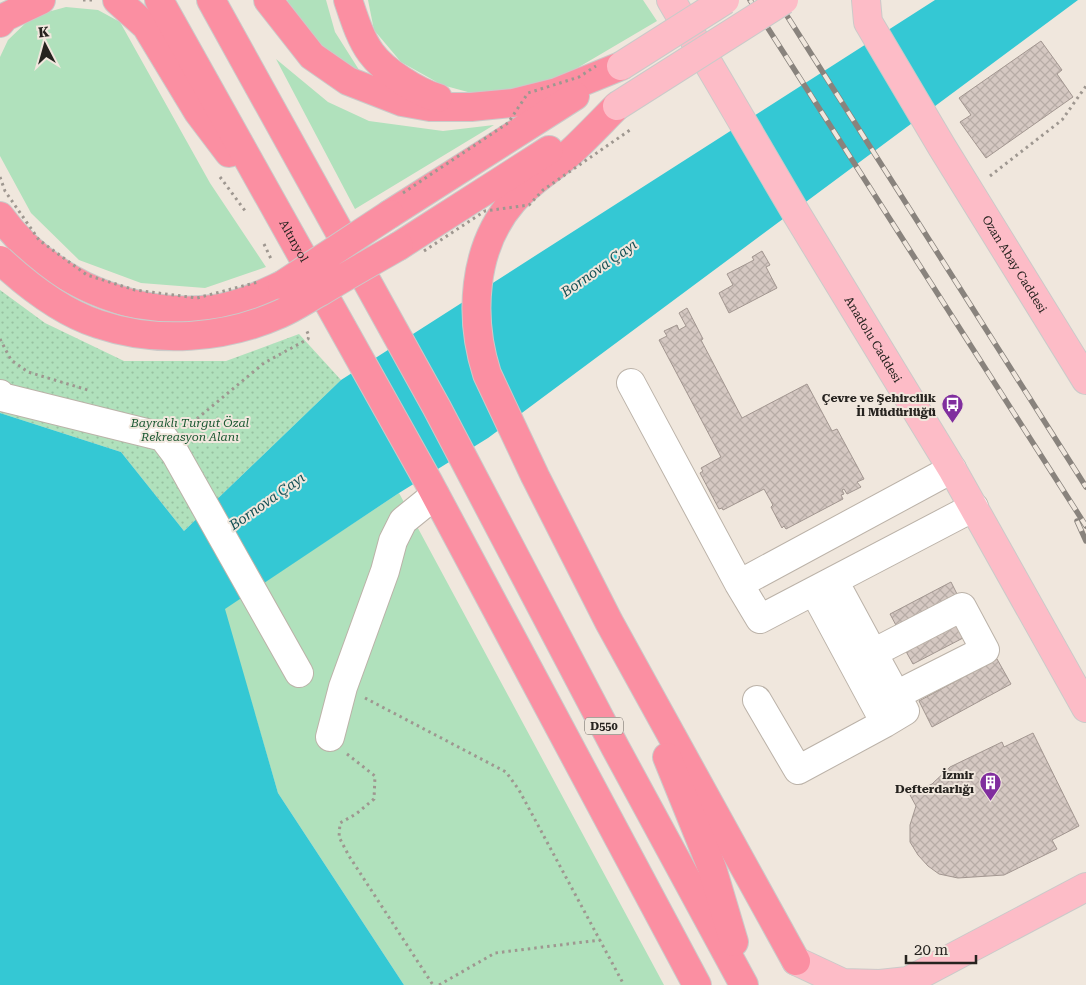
<svg xmlns="http://www.w3.org/2000/svg" width="1086" height="985" font-family="'Roboto Serif',serif">
	<defs>
		<pattern id="park-dots" width="8" height="8" patternUnits="userSpaceOnUse" patternTransform="scale(1.25)"><rect width="8" height="8" fill="#b0e1bc"/><path d="M2 2h.1M6 6h.1" fill="none" stroke="#97c1a1" stroke-width="1.8" stroke-linecap="round"/></pattern>
		<pattern id="building-cross-hatch" width="8" height="8" patternUnits="userSpaceOnUse" patternTransform="scale(1.25)"><rect width="8" height="8" fill="#d5c8c2"/><path d="M0 0l8 8M0 8l8-8" fill="none" stroke="#b7aca6"/></pattern>
	</defs>
	<rect width="100%" height="100%" fill="#f0e7dd"/>
	<path fill="#b0e1bc" d="M287,0H326L335,32L361,73L332,58L300,22Z
		M368,0H643L657,21L545,87L479,95L442,85L401,62L374,30Z
		M66,7L98,10L120,22L210,183L266,267L205,288L141,283L79,260L31,213L0,156V57L8,40L33,16Z
		M276,59L328,102L369,121L443,131L494,125L355,209Z
		M399,493L664,985H404L278,793L224,609Z"/>
	<path fill="url(#park-dots)" d="M0,290L45,323L124,361H226L299,334L341,380L184,531L121,452L0,413Z"/>
	<path fill="#34c8d4" d="M935,0H1078L488,438L399,493L225,609L278,793L404,985H0V413L121,452L184,531L341,380Z"/>
	<path fill="url(#building-cross-hatch)" stroke="#a29690" d="M1041,41L1062,70L1057,74L1073,97L986,158L960,122L971,115L959,98Z
		M762,251L770,265L766,267L777,288L729,313L719,293L733,285L727,274L754,260L752,257Z
		M687,308L703,339L701,340L742,418L807,384L832,431L837,429L864,479L857,482L861,487L847,494L844,489L842,490L844,494L841,495L843,499L786,529L784,526L782,528L771,507L773,505L764,489L723,510L722,508L719,509L700,473L703,471L701,468L721,457L659,340L667,336L664,331L677,325L679,330L686,326L679,313Z
		M951,582L959,598L898,629L890,614Z
		M954,620L963,638L913,664L903,646Z
		M997,659L1011,684L932,727L919,701Z
		M1033,733L1079,826L1052,840L1057,849L1004,875L958,878L939,874L928,866L918,855L910,842V825L916,806L910,795L932,784L950,767L1002,742L1004,747Z"/>
	<g fill="none" stroke-linecap="round" stroke-linejoin="round">
		<defs>
			<path id="minor" d="M631,383L739,584
				M0,394L2,397L163,437L175,453L299,673
				M952,469L739,584L760,619L974,507
				M814,591L885,723L905,711L896,695L985,650L962,607L873,653L834,581
				M873,653L896,695
				M757,700L798,770L885,723
				M330,737L343,687L385,571L393,541L403,521L435,495"/>
			<g id="major">
				<path id="s1" d="M671,0L796,213L952,469L1086,708"/>
				<path id="s2" d="M866,0L868,22L942,147L1086,380"/>
				<path d="M796,961L843,983L880,984L908,981L1086,887"/>
			</g>
			<g id="highway">
				<path d="M117,0L146,26L198,112L229,153"/>
				<path id="s3" d="M159,0L428,481L697,985"/>
				<path d="M211,0L437,408L615,747L744,985"/>
				<path d="M268,0L312,56L348,81L402,102L430,107H471L513,103L557,92L621,66"/>
				<path d="M348,0C354,18 360,38 371,53C384,71 417,92 438,98"/>
				<path d="M0,23L5,17L41,0"/>
				<path d="M617,106C602,121 587,137 571,152C552,169 530,182 513,201C472,248 469,318 487,374L535,476L609,622L796,961"/>
				<path d="M390,214L575,96"/>
				<path d="M0,216C48,282 133,318 214,309C238,306 260,295 282,285"/>
				<path d="M399,246L549,150"/>
				<path d="M667,757L712,868L734,942"/>
			</g>
		</defs>
		<use href="#minor" stroke="#bbb2a8" stroke-width="30"/>
		<use href="#major" stroke="#cbcac9" stroke-width="30"/>
		<use href="#highway" stroke="#cbcac9" stroke-width="30"/>
		<path stroke="#9e9790" stroke-width="3" stroke-dasharray="2.5 4" stroke-linecap="butt" d="M83,0H93
			M990,176L1062,120L1086,86
			M220,177L246,212
			M264,244L272,261
			M0,339L11,360L28,372L91,391
			M187,427L264,363L308,339L309,336L306,329
			M365,698L506,772L519,790L624,985
			M347,754L375,776L374,799L356,814L340,823L339,837L349,856L433,985
			M439,985L495,953L600,940"/>
		<use href="#minor" stroke="#fff" stroke-width="28"/>
		<use href="#major" stroke="#fdbcc7" stroke-width="28"/>
		<use href="#highway" stroke="#fb8fa2" stroke-width="28"/>
		<defs>
			<path id="rail" d="M750,0L1086,526
				M777,0L1086,487
				M1077,521L1086,541"/>
		</defs>
		<use href="#rail" stroke="#89837d" stroke-width="5.5"/>
		<use href="#rail" stroke="#f0e7dd" stroke-width="4" stroke-dasharray="11" stroke-linecap="butt"/>
		<defs>
			<path id="major-bridge" d="M621,66L725,0
				M617,106L784,0"/>
			<path id="highway-bridge" d="M0,260C28,286 61,312 98,324C157,344 224,339 280,314C294,308 307,299 320,292C346,276 373,261 399,246
				M282,285L390,214"/>
		</defs>
		<use href="#major-bridge" stroke="#cbcac9" stroke-width="30" stroke-linecap="butt"/>
		<use href="#highway-bridge" stroke="#cbcac9" stroke-width="30" stroke-linecap="butt"/>
		<path stroke="#9e9790" stroke-width="3" stroke-dasharray="2.5 4" stroke-linecap="butt" d="M0,177L5,191L39,240L87,275L135,290L197,298L258,282
			M403,193L508,123L528,93L579,77L596,66
			M424,251L485,211L529,205L543,190L630,130"/>
		<use href="#major-bridge" stroke="#fdbcc7" stroke-width="28"/>
		<use href="#highway-bridge" stroke="#fb8fa2" stroke-width="28"/>
	</g>
	<defs>
		<symbol id="bus-pin" viewBox="-11 -11 22 30"><path d="M0 17L-7.5 6A9.5 9.5 0 1 1 7.5 6Z" fill="#802e9e" stroke="#f0e7dd"/><path d="M-5-6H5V4H4V6H2V4H-2V6H-4V4H-5ZM-3.5-4V0h7V-4ZM-3.5 1.2v1.5H-2V1.2ZM2 1.2v1.5H3.5V1.2Z" fill="#fff"/></symbol>
		<symbol id="building-pin" viewBox="-11 -11 22 30"><path d="M0 17L-7.5 6A9.5 9.5 0 1 1 7.5 6Z" fill="#802e9e" stroke="#f0e7dd"/><path d="M-4-6H4V6H1V3H-1V6H-4ZM-2.5-4.3h1.7v1.8h-1.7ZM.8-4.3h1.7v1.8H.8ZM-2.5-1h1.7V.8h-1.7ZM.8-1h1.7V.8H.8Z" fill="#fff"/></symbol>
	</defs>
	<g fill-rule="evenodd">
		<use href="#bus-pin" x="940" y="392" width="25" height="34"/>
		<use href="#building-pin" x="978" y="770" width="25" height="34"/>
	</g>
	<g text-anchor="middle" stroke-width="4" stroke-linejoin="round" paint-order="stroke">
		<rect fill="#f0e7dd" stroke="#635e58" stroke-width="1" x="585" y="717.5" width="38" height="17" rx="4"/>
		<g font-size="11" font-weight="bold" fill="#26231f">
			<text x="604" y="730">D550</text>
		</g>
		<g font-size="12" fill="#26231f" stroke="#f0e7dd">
			<text dy="4" stroke="none"><textPath href="#s3" startOffset="276">Altınyol</textPath></text>
			<text dy="4" stroke="none"><textPath href="#s2" startOffset="305">Ozan Abay Caddesi</textPath></text>
			<text dy="4" stroke="none"><textPath href="#s1" startOffset="395">Anadolu Caddesi</textPath></text>
		</g>
		<g font-size="12" font-weight="bold" fill="#26231f" stroke="#f0e7dd" text-anchor="end">
			<text x="936" y="402">Çevre ve Şehircilik<tspan x="936" dy="14">İl Müdürlüğü</tspan></text>
			<text x="974" y="779">İzmir<tspan x="974" dy="14">Defterdarlığı</tspan></text>
		</g>
		<g font-size="12" font-style="italic" fill="#1b5832" stroke="#f0e7dd">
			<text x="190" y="427">Bayraklı Turgut Özal<tspan x="190" dy="14">Rekreasyon Alanı</tspan></text>
		</g>
		<g font-size="14" font-style="italic" fill="#114e53" stroke="#f0e7dd">
			<text transform="translate(599 268) rotate(-35)" y="5">Bornova Çayı</text>
			<text transform="translate(267 501) rotate(-35)" y="5">Bornova Çayı</text>
		</g>
	</g>
	<g transform="translate(45 45) rotate(354)" stroke="#f0e7dd" stroke-width="4" paint-order="stroke">
	<path d="M0-4L9 19L0 12L-9 19Z" fill="#26231f"/>
	<text y="-8" font-size="14" font-weight="bold" text-anchor="middle" fill="#26231f">K</text>
	</g>
	<path d="M906 955v8h70v-8" fill="none" stroke="#26231f" stroke-width="2.5"/>
	<text x="914" y="955" font-size="15" fill="#26231f" stroke="#f0e7dd" stroke-width="4" paint-order="stroke">20 m</text>
</svg>
